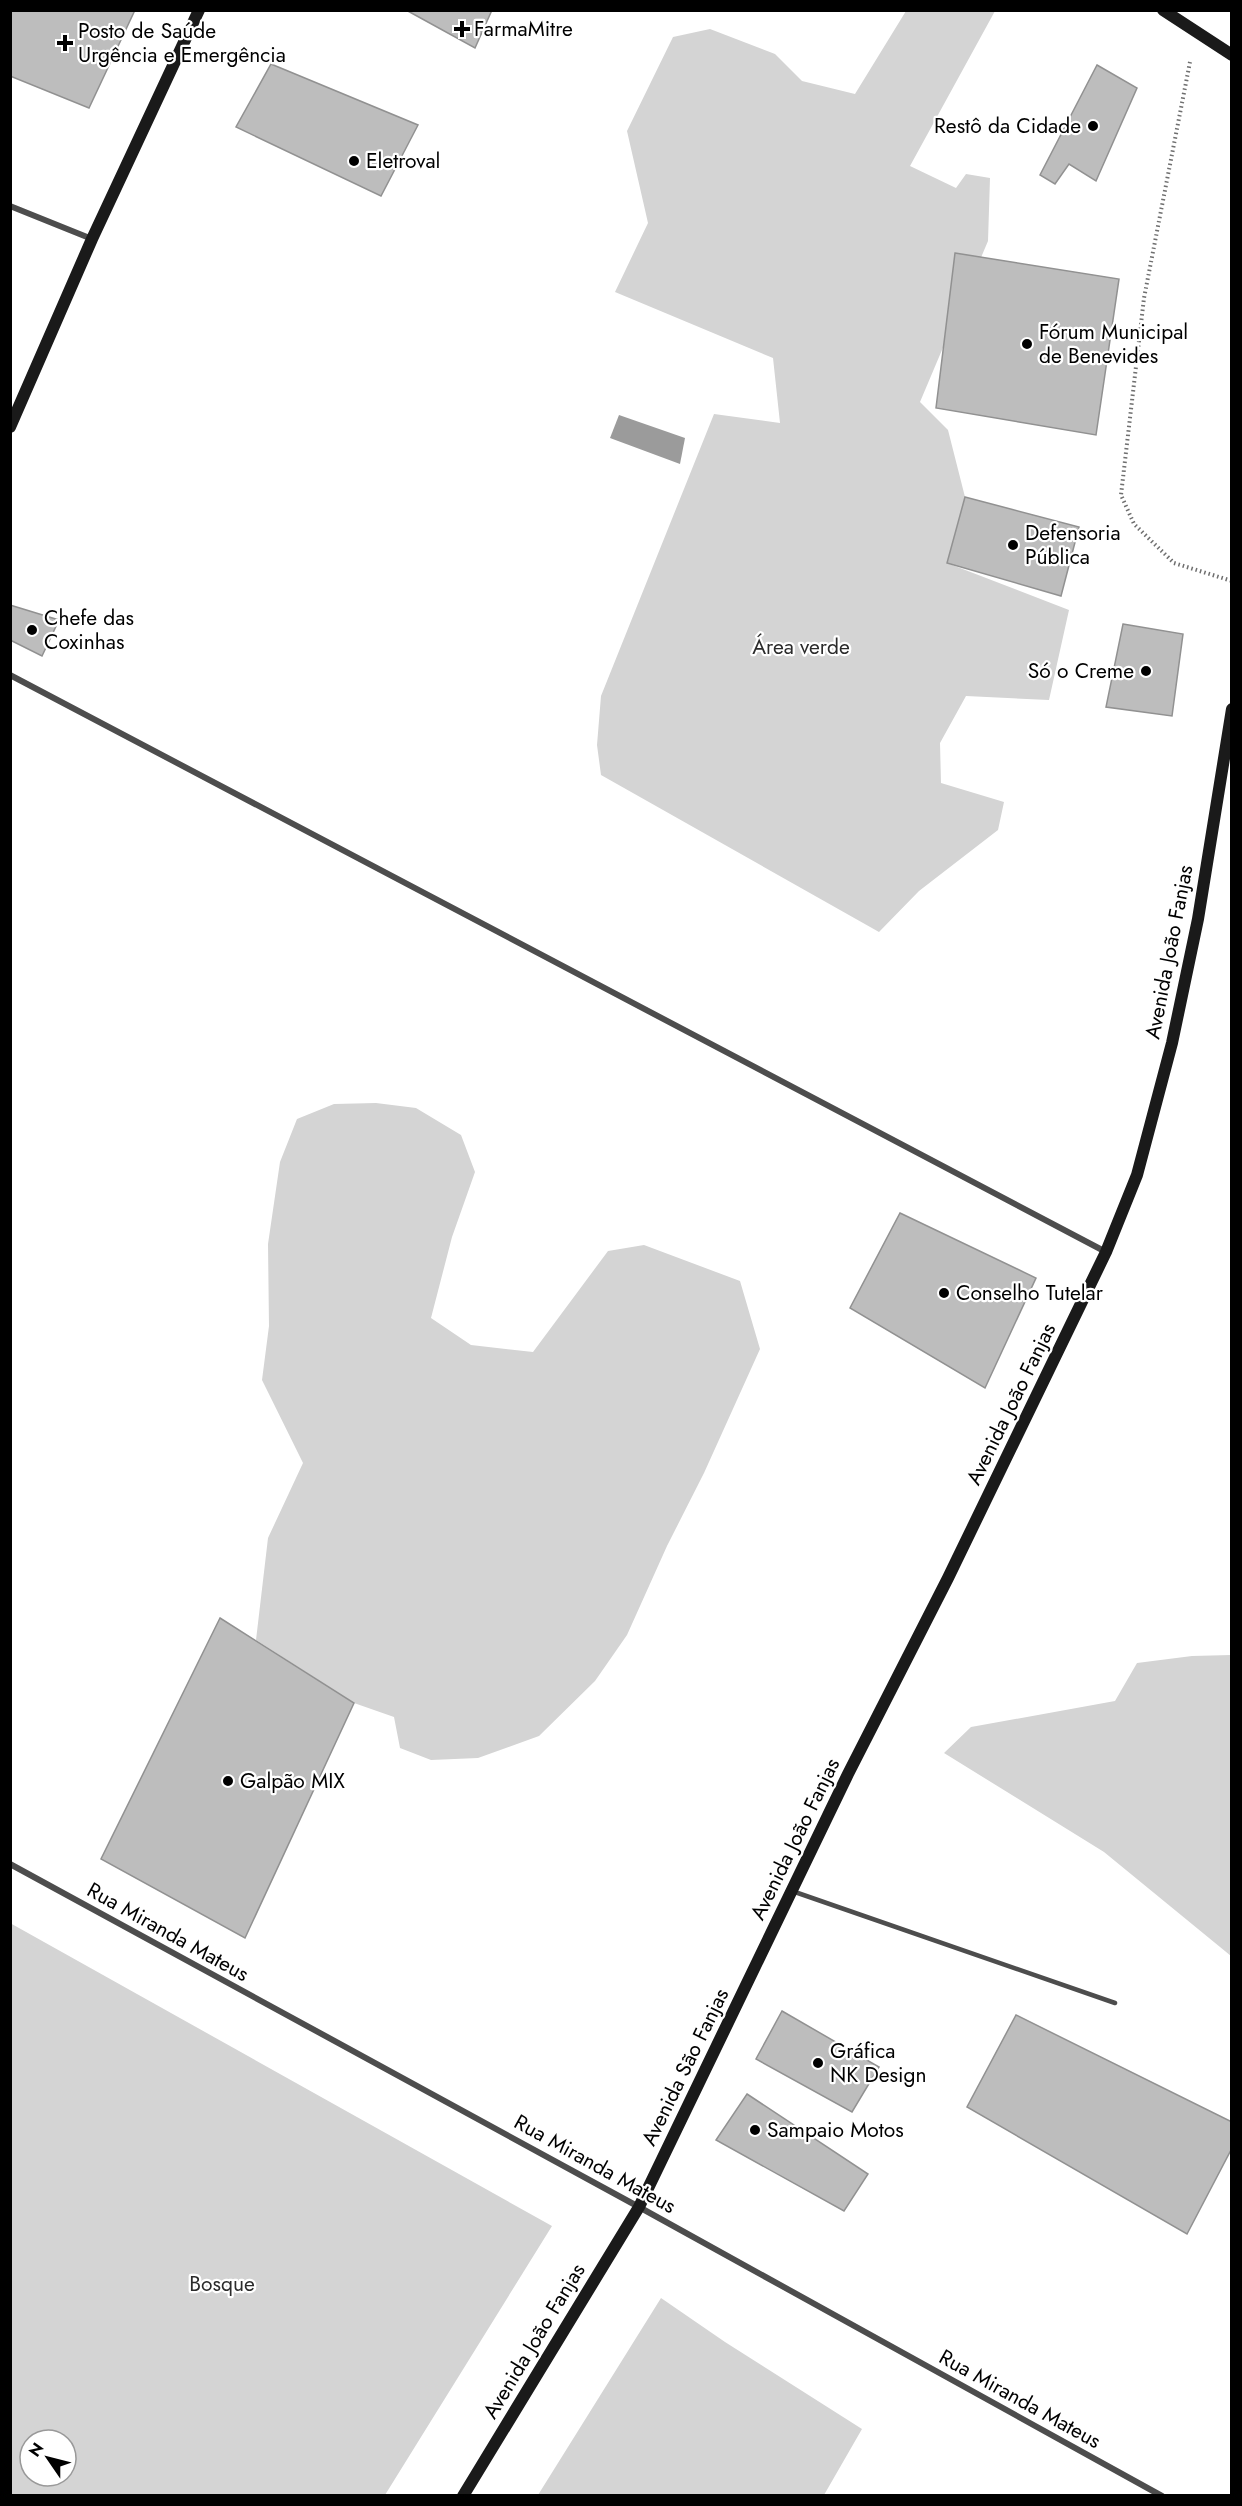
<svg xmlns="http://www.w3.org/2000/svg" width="1242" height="2506" font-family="Jost,sans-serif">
	<rect width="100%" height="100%" fill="#fff"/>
	<path fill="#d4d4d4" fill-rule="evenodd" d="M906,11H995L910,166L956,188L966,174L990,178L988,241L920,402L948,430L965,497L947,563L1069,610L1049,700L966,696L940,743L941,783L1004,802L998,830L919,891L879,932L601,775L597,745L601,696L714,414L780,423L773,358L615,292L648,223L627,131L673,37L710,29L775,54L802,81L855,94Z
		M376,1103L416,1108L461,1135L475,1172L452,1237L431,1318L471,1345L533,1352L608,1251L644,1245L740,1281L760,1349L704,1473L667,1546L627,1635L595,1681L539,1736L478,1758L431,1760L400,1748L394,1717L354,1703L256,1640L268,1538L303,1463L262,1380L269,1326L268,1244L280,1162L297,1119L334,1104Z
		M1231,1655V1956L1104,1852L944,1753L971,1727L1115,1701L1137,1663L1192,1656Z
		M10,1923L552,2226L385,2495H11ZM30,2440H66V2476H30Z
		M661,2298L725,2342L862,2429L824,2495H538Z"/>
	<path fill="#9b9b9b" d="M619,415L685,438L680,464L610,438Z"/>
	<path fill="#bdbdbd" stroke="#919191" stroke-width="1.5" d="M10,10H135L89,108L10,76Z
		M406,10H492L475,48Z
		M271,64L418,125L381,196L236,127Z
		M1097,65L1137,88L1096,181L1069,164L1055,184L1040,175Z
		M955,253L1119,279L1096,435L936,408Z
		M965,497L1079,527L1061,596L947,563Z
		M10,605L59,620L42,656L10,640Z
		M1123,624L1183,634L1172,716L1106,707Z
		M900,1213L1036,1278L985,1388L850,1308Z
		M220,1618L354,1703L245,1938L101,1859Z
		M782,2011L879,2067L852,2112L756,2059Z
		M1016,2015L1232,2122V2148L1187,2234L967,2107Z
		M747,2094L868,2174L844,2211L716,2140Z"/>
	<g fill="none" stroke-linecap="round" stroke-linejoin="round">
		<path stroke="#6f6f6f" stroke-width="4" stroke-dasharray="1.5 3" stroke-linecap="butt" d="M1190,62L1144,298L1121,495L1134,524L1174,563L1232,581"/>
		<path stroke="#4d4d4d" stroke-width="4.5" d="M792,1891L1115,2003"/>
		<path stroke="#4d4d4d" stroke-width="6" d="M10,206L92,239
			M10,675L1106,1252
			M10,1864L639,2207L1162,2496"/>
		<path stroke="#1a1a1a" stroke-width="12" d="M1163,10L1232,55
			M10,427L92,239L199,10
			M463,2496L639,2207L848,1774L948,1578L1106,1252L1137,1175L1172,1043L1198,919L1232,709"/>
	</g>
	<g fill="#000" stroke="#fff" stroke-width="2">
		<path d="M459 20h6v6h6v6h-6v6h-6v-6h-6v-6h6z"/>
		<path d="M62 34h6v6h6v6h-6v6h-6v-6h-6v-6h6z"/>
		<circle cx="1093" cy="126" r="6"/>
		<circle cx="354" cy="161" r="6"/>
		<circle cx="1027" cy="344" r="6"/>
		<circle cx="1013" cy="545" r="6"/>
		<circle cx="32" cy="630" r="6"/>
		<circle cx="1146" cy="671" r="6"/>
		<circle cx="944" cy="1293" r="6"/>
		<circle cx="228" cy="1781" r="6"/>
		<circle cx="818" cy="2063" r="6"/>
		<circle cx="755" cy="2130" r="6"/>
	</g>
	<g text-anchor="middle" stroke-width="4.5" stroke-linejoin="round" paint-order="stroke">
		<g font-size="21" fill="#000" stroke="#fff" text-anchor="start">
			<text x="474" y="36">FarmaMitre</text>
			<text x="78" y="38">Posto de Saúde<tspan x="78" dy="24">Urgência e Emergência</tspan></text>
			<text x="1081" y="133" text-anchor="end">Restô da Cidade</text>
			<text x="366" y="168">Eletroval</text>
			<text x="1039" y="339">Fórum Municipal<tspan x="1039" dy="24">de Benevides</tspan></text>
			<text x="1025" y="540">Defensoria<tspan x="1025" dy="24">Pública</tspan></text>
			<text x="44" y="625">Chefe das<tspan x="44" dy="24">Coxinhas</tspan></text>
			<text x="1134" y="678" text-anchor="end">Só o Creme</text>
			<text x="956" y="1300">Conselho Tutelar</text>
			<text x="240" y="1788">Galpão MIX</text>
			<text x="830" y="2058">Gráfica<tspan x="830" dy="24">NK Design</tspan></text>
			<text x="767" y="2137">Sampaio Motos</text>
		</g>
		<g font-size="21" fill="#2b2b2b" stroke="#fff">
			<text x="801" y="654">Área verde</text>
			<text x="222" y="2291">Bosque</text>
		</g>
		<g font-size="21" fill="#000" stroke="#fff">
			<text transform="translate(1169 952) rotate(-79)" y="7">Avenida João Fanjas</text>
			<text transform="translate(1011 1404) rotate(-64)" y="7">Avenida João Fanjas</text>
			<text transform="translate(795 1839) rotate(-64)" y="7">Avenida João Fanjas</text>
			<text transform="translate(168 1932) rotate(29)" y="7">Rua Miranda Mateus</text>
			<text transform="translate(685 2067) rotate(-64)" y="7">Avenida São Fanjas</text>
			<text transform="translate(595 2164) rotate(29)" y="7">Rua Miranda Mateus</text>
			<text transform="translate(534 2341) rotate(-59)" y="7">Avenida João Fanjas</text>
			<text transform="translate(1020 2399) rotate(29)" y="7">Rua Miranda Mateus</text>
		</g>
	</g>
	<rect width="1242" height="2506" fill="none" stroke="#000000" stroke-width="24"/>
	<g transform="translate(48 2458) rotate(305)"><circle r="28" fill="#ffffff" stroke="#999999" stroke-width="1.5"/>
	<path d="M0-4.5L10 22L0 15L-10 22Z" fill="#000000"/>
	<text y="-9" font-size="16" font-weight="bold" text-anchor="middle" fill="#000000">N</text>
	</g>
</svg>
